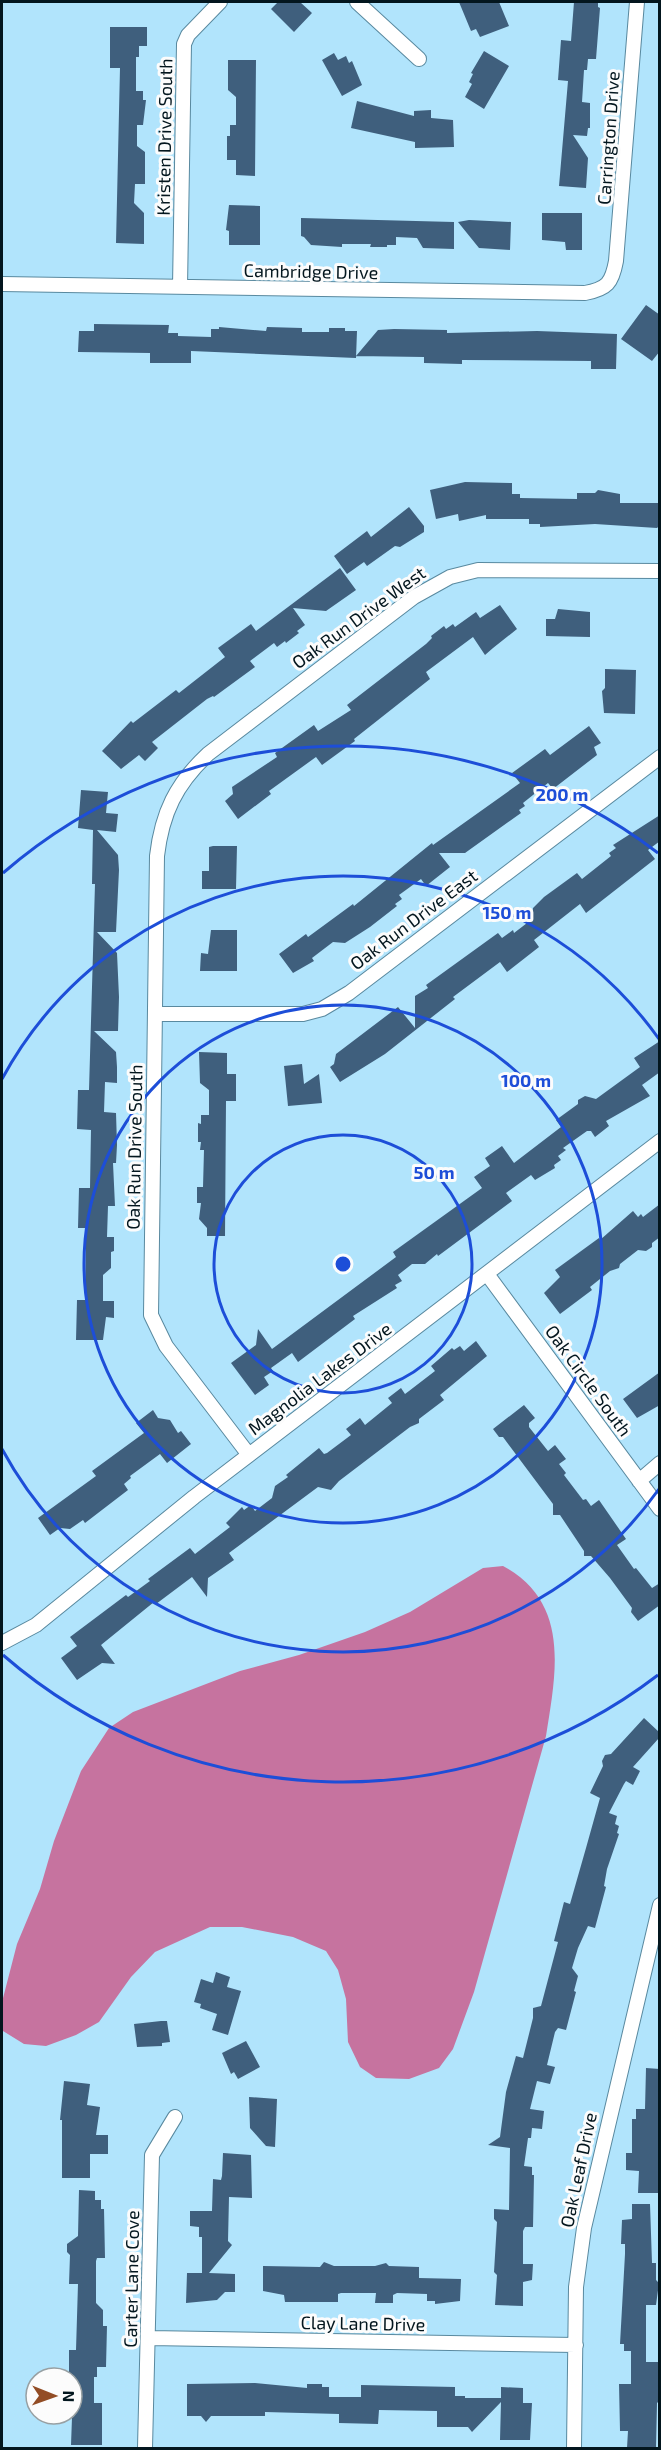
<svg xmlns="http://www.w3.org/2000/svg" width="661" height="2450" font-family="'Exo 2',sans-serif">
	<rect width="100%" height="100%" fill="#b1e4fc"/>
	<path fill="#c6739f" d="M503,1566C571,1603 556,1673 546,1736L474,1992L453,2049L439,2068L409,2079L376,2078L360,2067L348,2042L346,1999L338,1970L326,1951L293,1937L242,1927H210L155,1952L131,1977L99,2022L76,2035L46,2046L24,2044L3,2031L2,2002L17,1944L40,1889L54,1841L81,1771L109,1728L133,1712L240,1671L299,1655L365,1632L410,1612L483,1568Z"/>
	<path fill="#3f5f7d" d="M278,2H300L312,13L294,32L271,9Z
		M459,2H499L509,26L480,37L476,29L471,31Z
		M574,2H598V7L600,8L596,59H588L587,70H584L582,102L590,103V128H588L587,136L573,135L588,158L586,188L559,186L568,81L558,80L561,40L571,41Z
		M110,27H147V46H139V57H136V91H143V100H146L143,125H137V146L145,152V184H135L134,203L144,213V244L116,243L120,68H110Z
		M484,51L509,66L484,109L465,97L472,84L469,82L473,74L471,73Z
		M334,53L338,60L346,56L349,63L352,61L362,85L342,96L322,60Z
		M228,60H256L255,176L236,175V160H227V136H230V125H236V97L228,90Z
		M357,101L414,116V111L431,110V118L453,120L454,147L415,148V142L351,128Z
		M229,205L260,206V245H229V231L226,230Z
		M542,213H582V250H566L565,242L542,240Z
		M301,218L454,222V249L423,248L417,238L396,237V245H387V247H370L371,244H342V247L311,245L304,237L301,236Z
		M469,220L511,222L510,250L479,248L458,222Z
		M646,305L660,315V351L652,361L621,339Z
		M94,324L169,325L168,333H178V336L211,337V329H219V327L266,331L267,327L302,328V332H329V328H345V331H357L356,358L191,351V363H150V353L78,352L79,331H94Z
		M394,329L447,330V333L537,331L617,334L616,369H591V361L462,360V364L424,363V357L356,356L378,330Z
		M465,482L512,483V494H520V498L577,499V493H595L598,490L620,494V503H660V525L657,528L595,524L540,527V524H529V519H486V515L459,521L458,514L436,519L430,490Z
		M409,507L424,526V532L400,547L395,546L367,566L364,562L347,574L334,556L367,531L371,537Z
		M340,568L356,590L326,611L293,608L305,625L297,631L299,633L286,643L285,641L277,647L274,643L250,661L255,667L214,697L213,696L207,699L152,742L158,748L145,761L139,755L121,769L102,751L131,721L133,723L176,690L179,693L225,657L218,648L251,624L256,631Z
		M500,605L517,629L493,648L485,655L473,637L426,672L430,679L354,739L355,741L322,765L316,757L269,791L271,794L238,819L225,801L233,794L232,787L277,757L275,753L314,725L318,731L351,710L347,705L426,644L432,638L431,636L444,626L446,629L453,624L455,627L476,612L480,618Z
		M558,609L590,612V637L546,636V619H555Z
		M605,669L636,670L635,714L604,713L602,691L605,688Z
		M589,726L601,743L594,747L597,755L553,789L548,783L523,803L525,806L519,810L521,813L465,853H439L450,867L426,886L421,879L399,895L402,899L395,904L397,906L370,927L345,943L333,942L312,958L314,961L293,973L279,954L306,934L308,937L353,904L354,906L432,843L433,845L520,783L512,773L545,749L550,755Z
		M81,790L108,792L106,813L118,814L116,832L97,830L118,855L119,870L116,932H97L117,953L119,997L118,1031H94L116,1052L117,1067V1083L105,1082L104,1112L116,1113L117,1145L116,1163H113L115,1206H108L107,1237H114V1251L111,1252V1268L103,1275V1301H114V1318L106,1317L103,1340H76L77,1300H85L86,1228H78L79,1188H90L91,1130L77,1129L78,1090H89L95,884H92L93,830L78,828Z
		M660,815V841L648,850L655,859L586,913L580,904L534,940L539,947L507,972L500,962L453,997L455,999L385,1054L340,1082L330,1067L334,1064L336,1054L398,1007L415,1028V996L428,988L426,985L498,933L502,938L513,930L514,933L531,920L533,908L544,897L577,873L582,879L611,856L609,853L616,848L613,845Z
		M213,846H237L236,889H202V871H209V847Z
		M211,930H237V971H200L201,953L208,954Z
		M660,1041V1072L642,1085L650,1096L606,1121L609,1126L595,1137L591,1131H587L563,1148L566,1150L558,1156L561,1160L554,1165L555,1168L535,1180L531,1175L506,1193L512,1201L438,1256L437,1254L425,1264H412L398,1275L402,1281L395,1285L397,1288L353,1316L355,1319L298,1362L292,1353L271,1368L273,1371L264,1377L269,1385L255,1395L231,1363L256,1345L258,1329L272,1349L396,1257L393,1252L482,1188L474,1177L490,1166L485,1158L502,1146L514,1163L561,1127L556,1120L578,1104V1100L585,1096L596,1099L640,1067L634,1058Z
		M199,1052L227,1053V1074H236V1101H226L225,1236H207V1228L199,1219L201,1203H197V1187H203L204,1150H200L201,1142H198V1123L201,1124V1115H209V1090L200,1083Z
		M302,1064L304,1084L319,1074L322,1103L288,1106L284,1066Z
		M660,1204V1237L652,1243V1247L646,1251L638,1250L620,1264L619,1268L610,1271L590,1287L592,1290L560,1314L544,1293L560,1277L555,1270L599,1238L600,1240L633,1211L638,1217L641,1214L643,1217Z
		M476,1341L487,1356L440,1395L444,1400L419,1419V1423L410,1427L339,1481L331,1490L318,1487L229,1553L234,1560L208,1578L207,1597L192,1577L156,1604L154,1602L101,1645L115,1664L102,1663L77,1680L61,1658L77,1646L70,1637L126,1595L128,1597L150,1581L148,1579L190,1548L195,1554L230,1527L226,1523L242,1507L244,1510L251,1505L255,1511L272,1498L275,1486L288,1477L286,1475L319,1448L324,1454L327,1453L351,1435L346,1429L360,1418L365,1425L392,1403L388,1398L401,1388L405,1394L409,1391L435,1371L431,1366L452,1348L454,1350L460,1346L464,1351Z
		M660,1372V1405L637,1418L623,1399Z
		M524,1405L535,1418L529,1423V1427L548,1451L555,1445L566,1459L559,1464L566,1473L564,1475L583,1500L586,1499L591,1506L599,1500L626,1539L617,1545L634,1569L636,1568L652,1588L660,1583V1605L638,1621L631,1612L632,1608L610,1578L591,1556H584V1551L560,1515H553V1504L503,1437H499L493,1429Z
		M153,1410L158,1418L170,1420L178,1433L181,1431L191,1444L167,1463L160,1454L130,1476L131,1478L124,1484L128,1490L85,1523L83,1520L70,1529L60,1528L50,1535L38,1518L96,1476L92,1471L144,1433L136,1423Z
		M644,1718L659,1732V1738L633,1767L640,1771L633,1785L626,1781L624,1784L609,1813L617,1816L615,1824L619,1826L617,1833L619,1834L607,1869L604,1886L606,1887L595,1928L588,1926L578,1948L572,1968L578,1976L574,1991L576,1992L566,2030L558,2028L555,2032L547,2065L555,2067L550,2084L537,2081L530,2109L544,2111L542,2129L532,2128L531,2138H528L524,2166L532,2167V2175H534L533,2227H525L523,2231V2264H533L532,2280L523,2282V2306L495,2305L497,2275L494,2272L497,2222L494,2219V2209L509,2210L510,2148L488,2145L500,2137L506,2092L516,2056L523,2058L533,2018V2008L541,2006L558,1942L554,1941L564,1902L570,1904L586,1848L600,1798L590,1793L603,1766L602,1761L605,1755L611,1754Z
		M216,1972L230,1977L227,1987L241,1991L228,2035L212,2030L217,2014L200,2008L201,2004L194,2002L201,1979L213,1983Z
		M161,2021H167L170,2042L162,2043V2046L137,2047L134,2024Z
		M246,2041L260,2067L238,2079L234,2072L231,2074L222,2053Z
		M646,2068L660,2069V2193H638L639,2171L626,2170V2153H632V2119H636V2109H645Z
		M64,2081L90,2084L87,2105L100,2107L96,2135H108V2154H90V2178H62V2120H60Z
		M249,2097L277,2099L275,2147L266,2146L250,2128Z
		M223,2153L251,2155L252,2198L229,2197L228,2241L232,2245L209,2273L235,2274V2292H225L217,2300L186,2303L187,2273H202V2237H199V2227L190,2226V2211H212L213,2179L221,2180L222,2176Z
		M79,2190L95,2191V2200H101V2209H104L105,2258H97L96,2261V2303L103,2310V2326H107L106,2367H97V2377H94V2403H102V2445H71L73,2390L72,2378H69V2350H76L78,2284H69L70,2255L67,2252V2244L78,2236Z
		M632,2204H650L652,2263H656V2280L659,2283L656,2305H646V2362H658L660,2400L657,2403L656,2448H627L628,2431H620L619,2384H631V2351H624V2344H620L625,2254V2244H621L622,2220L632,2219Z
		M324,2262L334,2266H375L386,2263L389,2266L419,2267V2278L461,2279L460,2301L435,2304V2301H427V2294L397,2293L393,2295V2303H375L376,2293H341L338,2294V2302H285L284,2295L263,2291V2266L320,2267Z
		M255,2383L307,2388V2384H322V2387H329V2397H361V2385L455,2387V2396H465V2398H501V2387L523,2388V2403H532L530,2440H500L501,2402L472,2432L468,2427H437V2411L379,2410L378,2424L339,2423V2414L265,2412V2416H211L206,2422L201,2416H187V2384Z"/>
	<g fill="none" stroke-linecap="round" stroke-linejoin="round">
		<defs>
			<path id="minor" d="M357,2L419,59
				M2,284L585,293C607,289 612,283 616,261L637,2
				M180,287L184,44L188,35L220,2
				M155,1014H303L322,1009L349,993L660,757
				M487,1274L660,1509
				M249,1455L166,1346L151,1315L157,856C162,813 176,784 208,754L414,597L450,577L478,570L660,571
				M639,1481L660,1463
				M2,1643L36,1625L194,1497L660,1141
				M149,2338L576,2345
				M145,2448L152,2155L175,2117
				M574,2448L576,2287L584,2228L660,1905"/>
		</defs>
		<use href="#minor" stroke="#59899f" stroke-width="16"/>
		<use href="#minor" stroke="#fff" stroke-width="14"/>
	</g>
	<g fill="none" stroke="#1d4ed8" stroke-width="3">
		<circle cx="343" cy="1264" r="129"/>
		<circle cx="343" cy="1264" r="259"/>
		<path d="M659 1489A388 388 0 0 1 2 1449M2 1079A388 388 0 0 1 659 1039"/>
		<path d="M658 1675A518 518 0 0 1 3 1655M3 873A518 518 0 0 1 658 853"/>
	</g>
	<g text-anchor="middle" stroke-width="6" stroke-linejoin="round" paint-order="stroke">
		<g font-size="18" fill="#03161e" stroke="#fcfcfc">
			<text transform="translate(165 137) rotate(-89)" y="6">Kristen Drive South</text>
			<text transform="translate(609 138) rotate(-86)" y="6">Carrington Drive</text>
			<text transform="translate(311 272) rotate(1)" y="6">Cambridge Drive</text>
			<text transform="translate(359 618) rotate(-36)" y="6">Oak Run Drive West</text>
			<text transform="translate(414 920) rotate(-37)" y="6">Oak Run Drive East</text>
			<text transform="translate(135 1147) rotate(-89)" y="6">Oak Run Drive South</text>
			<text transform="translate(320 1379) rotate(-37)" y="6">Magnolia Lakes Drive</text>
			<text transform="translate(588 1381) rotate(54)" y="6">Oak Circle South</text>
			<text transform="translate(579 2170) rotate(-78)" y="6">Oak Leaf Drive</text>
			<text transform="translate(132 2279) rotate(-89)" y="6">Carter Lane Cove</text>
			<text transform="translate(363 2324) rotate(1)" y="6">Clay Lane Drive</text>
		</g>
	</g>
	<circle cx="343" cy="1264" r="9" fill="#1d4ed8" stroke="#fcfcfc" stroke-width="3"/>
	<g font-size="18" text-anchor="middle" font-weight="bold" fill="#1d4ed8" stroke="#fcfcfc" stroke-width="6" stroke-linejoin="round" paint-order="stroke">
		<text x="562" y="801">200 m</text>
		<text x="507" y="919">150 m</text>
		<text x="526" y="1087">100 m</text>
		<text x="434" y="1179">50 m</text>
	</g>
	<rect width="661" height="2450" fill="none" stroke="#03161e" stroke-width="6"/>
	<g transform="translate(54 2396) rotate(91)"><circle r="28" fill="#fcfcfc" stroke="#98a0a3" stroke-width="1.5"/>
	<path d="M0-4.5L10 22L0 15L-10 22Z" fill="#934d25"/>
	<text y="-9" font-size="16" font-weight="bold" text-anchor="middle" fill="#03161e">N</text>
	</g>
</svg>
